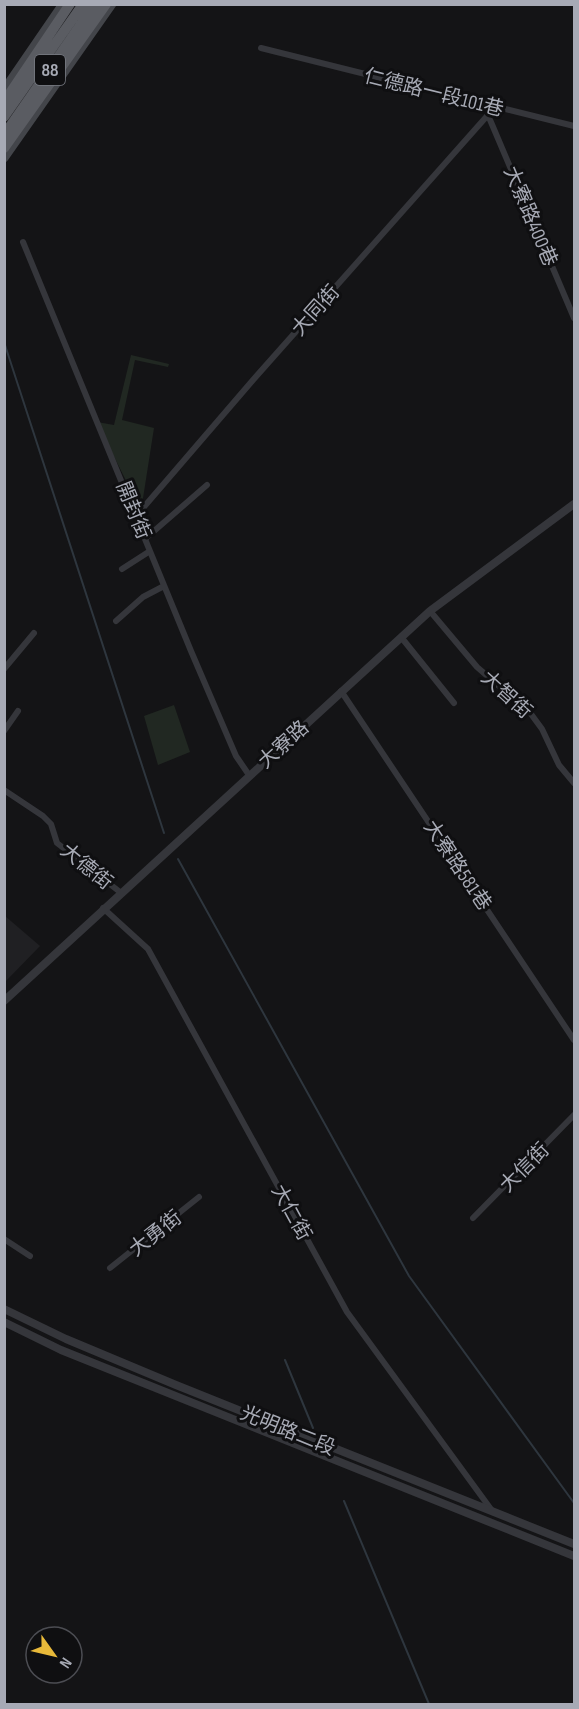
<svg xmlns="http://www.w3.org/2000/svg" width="579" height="1709" font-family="'Sofia Sans Condensed','Noto Sans TC',sans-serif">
	<rect width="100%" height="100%" fill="#141416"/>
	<path fill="#202023" d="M5,916L40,946L5,982H4Z"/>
	<path fill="#212822" d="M131,355L169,364L168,367L135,360L122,420L154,428L141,511L97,422L114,425Z
		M174,705L190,752L158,765L144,716Z"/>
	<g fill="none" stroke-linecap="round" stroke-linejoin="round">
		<path stroke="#2e363e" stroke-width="2" d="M4,342L164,833
			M178,859L409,1276L574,1503
			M285,1360L313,1428
			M344,1501L429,1704"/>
		<path stroke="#35363b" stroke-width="6" d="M261,48L574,126
			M488,115L574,318
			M23,242L191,651L236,756L249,775
			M137,515L253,380L495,107
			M146,538L207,485
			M122,569L150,551
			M430,611L477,667L531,714L542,729L559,765L574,783
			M116,621L143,597L164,586
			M401,637L454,703
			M4,669L34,633
			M341,691L574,1040
			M4,731L18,711
			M4,790L43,816L51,824L57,843L120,892
			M103,908L148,949L347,1312L493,1512
			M473,1218L574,1115
			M4,1239L30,1256
			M110,1268L199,1197"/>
		<path stroke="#35363b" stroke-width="8" d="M4,1001L430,611L574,504
			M4,1309L66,1339L176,1385L574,1544
			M4,1322L61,1350L574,1556"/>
		<path stroke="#43454a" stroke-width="9" d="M4,90L63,4
			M4,158L112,4"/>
		<path stroke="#5a5c62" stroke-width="10" d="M4,102L70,4
			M4,117L83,4
			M4,135L95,4
			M4,148L106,4"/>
	</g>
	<g text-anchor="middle" stroke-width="6" stroke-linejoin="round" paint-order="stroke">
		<rect fill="#0f0f11" stroke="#797c84" stroke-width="1.5" x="35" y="55" width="30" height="30" rx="4.5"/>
		<g font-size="18" font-weight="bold" fill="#a7aab5">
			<text x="50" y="76">88</text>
		</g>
		<g font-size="20" fill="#a7aab5" stroke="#0f0f11">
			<text transform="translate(434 92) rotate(14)" y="7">仁德路一段101巷</text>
			<text transform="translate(531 216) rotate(67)" y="7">大寮路400巷</text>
			<text transform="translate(315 310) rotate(-48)" y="7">大同街</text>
			<text transform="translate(134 510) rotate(68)" y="7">開封街</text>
			<text transform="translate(507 694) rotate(42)" y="7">大智街</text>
			<text transform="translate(283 744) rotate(-42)" y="7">大寮路</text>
			<text transform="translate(458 865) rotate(56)" y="7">大寮路581巷</text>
			<text transform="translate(87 866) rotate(39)" y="7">大德街</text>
			<text transform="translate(524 1167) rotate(-45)" y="7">大信街</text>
			<text transform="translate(292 1212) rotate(61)" y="7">大仁街</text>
			<text transform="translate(155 1233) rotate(-38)" y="7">大勇街</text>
			<text transform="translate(288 1430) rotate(22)" y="7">光明路二段</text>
		</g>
	</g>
	<rect width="579" height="1709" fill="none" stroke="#a7aab5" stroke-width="12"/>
	<g transform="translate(54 1655) rotate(124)"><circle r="28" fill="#0f0f11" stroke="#4c4d53" stroke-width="1.5"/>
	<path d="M0-4.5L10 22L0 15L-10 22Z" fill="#e8b93a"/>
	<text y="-9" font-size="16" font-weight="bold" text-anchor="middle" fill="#a7aab5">N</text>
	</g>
</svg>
